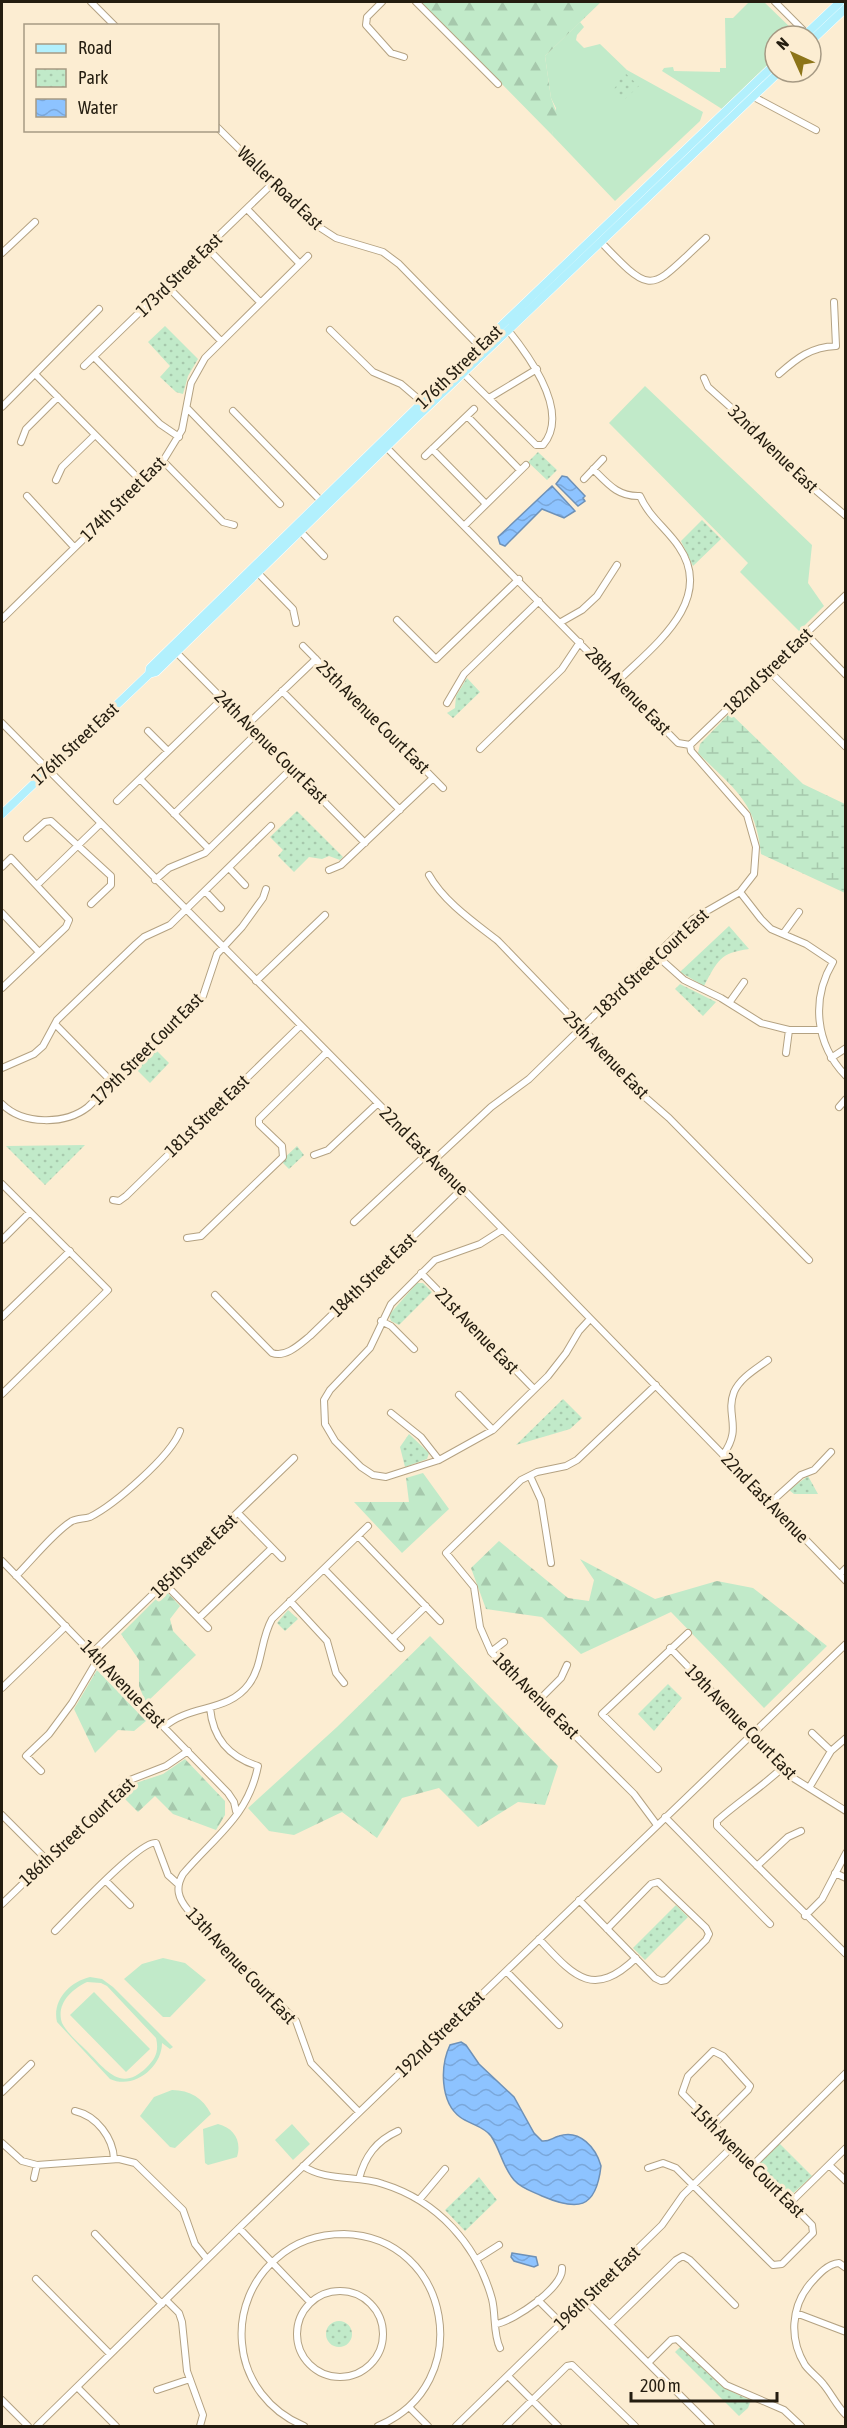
<svg xmlns="http://www.w3.org/2000/svg" width="847" height="2428" font-family="'Asap Condensed',sans-serif">
	<defs>
		<pattern id="forest-firs" width="22" height="20" patternUnits="userSpaceOnUse" patternTransform="scale(1.5)"><rect width="22" height="20" fill="#c1eac9"/><path d="M5 1l3.5 6h-7zM16 11l3.5 6h-7z" fill="#a6c8ac"/></pattern>
		<pattern id="wetland-marsh" width="20" height="14" patternUnits="userSpaceOnUse" patternTransform="scale(1.5)"><rect width="20" height="14" fill="#c1eac9"/><path d="M1 5h8M5 5V1M11 12h8M15 12V8" fill="none" stroke="#a6c8ac"/></pattern>
		<pattern id="park-dots" width="8" height="8" patternUnits="userSpaceOnUse" patternTransform="scale(1.5)"><rect width="8" height="8" fill="#c1eac9"/><path d="M2 2h.1M6 6h.1" fill="none" stroke="#a6c8ac" stroke-width="1.8" stroke-linecap="round"/></pattern>
		<pattern id="water-waves" width="16" height="10" patternUnits="userSpaceOnUse" patternTransform="scale(1.5)"><rect width="16" height="10" fill="#8dc3ff"/><path d="M0 5q4-4 8 0t8 0" fill="none" stroke="#7aa7da"/></pattern>
	</defs>
	<rect width="100%" height="100%" fill="#fcedd2"/>
	<path fill="#c1eac9" fill-rule="evenodd" d="M749,2H764L793,30V36H775V58L722,109L662,71L664,68L673,67L674,71L720,72V68H726L725,18H733Z
		M580,22L584,27L577,35L576,40L584,48L600,44L627,70L703,112L700,121L615,201L552,135L556,108L551,98L545,56Z
		M645,386L812,545L808,583L824,606L799,631L740,572L748,563L609,423Z
		M163,1958L185,1963L206,1980L170,2017H163L124,1979L142,1964Z
		M90,1977L102,1979L113,1987L173,2047L170,2049L162,2043C162,2067 134,2090 110,2079L57,2022C52,2001 69,1982 90,1977ZM87,1982L101,1983L107,1986L156,2038C159,2051 156,2058 147,2067C121,2093 106,2070 87,2051C78,2042 68,2034 62,2023C56,2005 70,1990 87,1982Z
		M94,1992L150,2049L126,2072L70,2015Z
		M172,2090C190,2090 203,2098 211,2114L175,2148L170,2147L140,2116L154,2097Z
		M218,2124C234,2128 242,2141 237,2157L208,2165L205,2163L203,2129Z
		M292,2124L310,2144L293,2160L275,2140Z"/>
	<path fill="url(#forest-firs)" d="M421,2H601L545,56L551,98L557,114L552,135Z
		M423,1473L449,1509L402,1553L354,1502H409L406,1478Z
		M499,1541L568,1598L589,1601L594,1580L580,1559L655,1599L717,1581L753,1588L827,1646L764,1708L671,1612L581,1654L542,1617L486,1609L471,1568Z
		M165,1590L180,1606L170,1619L173,1631L196,1655L146,1703L139,1686V1660L121,1634Z
		M430,1636L558,1766L545,1805L518,1802L478,1827L439,1788L402,1798L377,1838L342,1812L294,1835L269,1831L248,1808L337,1727Z
		M97,1670L146,1721L134,1731L118,1730L95,1753L74,1709Z
		M185,1759L225,1801V1815L216,1830L173,1814L155,1796L138,1812L122,1796L136,1783L163,1774Z"/>
	<path fill="url(#wetland-marsh)" d="M730,713L803,784L845,804V893L761,854C756,801 733,788 698,753L700,744Z"/>
	<path fill="url(#park-dots)" d="M624,72L639,86L624,100L613,90L617,85L614,82Z
		M165,326L198,359L188,376L183,394L176,392L160,377L170,366L148,342Z
		M538,452L557,470L547,480L528,462Z
		M702,520L721,539L693,566L681,541Z
		M467,678L480,692L453,718L447,713L455,708L456,696Z
		M297,811L343,857L340,860L329,856L322,859L309,857L294,872L278,856L283,850L270,837Z
		M729,926L749,949C720,953 718,960 704,986L680,972Z
		M680,984L716,1002L703,1016L675,989Z
		M153,1047L169,1063L150,1083L134,1067Z
		M85,1145L45,1185L6,1146Z
		M297,1146L304,1155L289,1169L281,1161Z
		M417,1283H423L432,1292L399,1325L391,1321L389,1315Z
		M563,1399L582,1418L570,1429L516,1445Z
		M409,1434L429,1453L427,1459L405,1467L400,1447Z
		M808,1476L818,1494H794L789,1490Z
		M288,1610L298,1619L285,1631L277,1623Z
		M668,1684L682,1698L654,1731L638,1714Z
		M676,1905L688,1917L645,1960L633,1948Z
		M779,2143L812,2176L789,2197L757,2166Z
		M479,2177L497,2200L465,2231L445,2210Z
		M326 2334a13 13 0 1 1 26 0a13 13 0 1 1-26 0Z
		M681,2346C703,2368 721,2390 751,2400L748,2408L739,2416L675,2352Z"/>
	<path fill="url(#water-waves)" stroke="#6e91b7" stroke-width="1.5" d="M562,476L567,477L585,496L583,498L585,501L578,506L556,484Z
		M552,486L575,511L564,518L542,509L505,546L500,544L498,537Z
		M461,2042L466,2045L479,2064L514,2097L534,2133L542,2141C549,2142 552,2138 559,2136C580,2129 596,2148 601,2166C596,2210 577,2211 542,2196C532,2191 522,2189 514,2180C502,2166 501,2151 491,2136C484,2126 469,2124 460,2117C440,2102 440,2066 450,2045Z
		M512,2253L536,2257L538,2265L534,2267L514,2261L511,2257Z"/>
	<g fill="none" stroke-linecap="round" stroke-linejoin="round">
		<defs>
			<path id="minor" d="M91,2L115,26
				M382,2L367,17L366,25L391,53L404,57
				M416,2L498,84
				M775,2L808,35
				M754,97L816,130
				M218,128L316,225L336,238L383,252L399,264L482,349
				M247,209L299,263
				M599,240C655,299 649,290 706,238
				M207,248L260,302
				M2,253L35,222
				M167,286L221,341
				M330,330L373,372L401,384L422,402
				M94,357L160,424L179,437
				M84,366L273,183
				M463,373L536,445H543C571,412 529,356 508,330
				M35,374L142,482
				M779,374C797,358 811,347 836,346L834,302
				M704,378L708,387L755,429L793,471L846,516
				M489,398L537,369
				M2,407L99,309
				M188,409L280,504
				M233,411L321,501
				M467,416L520,470
				M21,442L26,429L58,397
				M386,447L678,743L690,745
				M432,449L486,504
				M425,456L474,409
				M163,461L223,522L234,525
				M593,469C608,484 618,497 640,496C649,517 667,529 679,547C716,601 652,647 618,681
				M584,479L603,459
				M56,480L62,467L95,435
				M27,496L74,547
				M465,525L526,465
				M300,531L324,556
				M257,572L293,609L296,623
				M2,619L163,461L182,430L191,383L205,358L308,256
				M397,620L436,659L519,579
				M561,622L582,610L597,596L617,565
				M806,634L846,675
				M303,646L443,788
				M176,652L365,843
				M768,670L846,747
				M282,691L400,810
				M447,703L464,674L539,601
				M2,723L542,1269L846,1581
				M248,724L316,659
				M148,731L168,751
				M690,745L846,595
				M480,749L562,669L580,642
				M140,779L209,849
				M117,801L223,698
				M174,814L257,733
				M27,838L45,822L51,821L111,876V885L91,904
				M2,867L11,858L69,920L66,927L2,988
				M229,868L245,885
				M329,870L341,865L433,778
				M429,875C444,902 475,923 498,941L606,1053L631,1085L669,1118L809,1260
				M155,880L169,868L205,853L292,768
				M37,885L100,824
				M205,891L221,908
				M740,892L761,919L771,929L806,944L833,962C811,999 815,1044 846,1076
				M2,913L39,952
				M783,934L799,912
				M656,955L684,980L721,998L761,1023L789,1030H820
				M256,981L325,915
				M729,1003L744,982
				M55,1024L113,1083
				M786,1053L789,1030
				M831,1058L846,1048
				M2,1068L34,1054L43,1046L57,1020L136,944L144,937L170,925L271,826
				M2,1104C23,1125 65,1125 88,1107L203,996L217,954L242,927L263,898L266,889
				M839,1107L846,1099
				M314,1155L328,1150L377,1104
				M434,1160L491,1107L529,1079L693,919L740,892L754,874L756,847L747,815L691,751L690,745
				M2,1184L108,1290L2,1394
				M113,1200L119,1201L126,1196L300,1026
				M354,1222L427,1154
				M502,1230L480,1244L435,1260L391,1304L370,1348L330,1390L324,1400L325,1424L335,1441L361,1467L373,1475L386,1477L439,1460L493,1430L548,1376L566,1353L579,1331L590,1319
				M187,1238L201,1236L283,1157L282,1146L259,1124V1119L326,1053
				M2,1240L30,1212
				M421,1273L534,1389
				M215,1295L272,1353C286,1358 300,1344 310,1336L462,1189
				M2,1317L70,1251
				M381,1321L391,1326L414,1349
				M656,1385L577,1460L566,1466L537,1472L521,1480L446,1553L474,1587L480,1627L491,1652L634,1794L657,1825
				M459,1395L493,1430
				M391,1413L421,1437L439,1460
				M723,1455C743,1427 725,1416 734,1392C740,1378 756,1369 768,1360
				M530,1476L541,1500L551,1563
				M770,1503L801,1475L814,1470L831,1452
				M238,1513L282,1558
				M358,1536L440,1621
				M2,1561L228,1793L234,1802L236,1811
				M324,1569L401,1648
				M840,1574L846,1568
				M16,1576C32,1560 54,1532 72,1521C78,1518 84,1519 90,1517C114,1505 171,1456 180,1431
				M164,1583L208,1628
				M290,1601L327,1641L336,1673L344,1683
				M199,1618L272,1548
				M392,1639L426,1606
				M670,1648L752,1733L790,1776L846,1811
				M491,1652L504,1642
				M92,1653L294,1458
				M2,1688L66,1626
				M538,1701L561,1678L567,1665
				M210,1708C213,1739 229,1757 258,1766C248,1817 214,1837 183,1874C175,1888 178,1898 188,1910L296,2021L311,2063L359,2112
				M164,1727C190,1704 228,1713 249,1684C263,1665 260,1640 272,1619L368,1526
				M812,1733L831,1751
				M782,1768C761,1788 738,1802 717,1821V1826L846,1954
				M658,1769L602,1714L688,1633
				M41,1771L26,1756L49,1734L72,1703L98,1659
				M809,1788L831,1751L846,1738
				M2,1815L47,1860
				M665,1817L770,1924
				M757,1866L788,1837L801,1831
				M835,1873L846,1878
				M106,1881L130,1905
				M579,1900L655,1978L661,1981L666,1980L706,1940L709,1934L706,1928L658,1882L651,1884L607,1929
				M2,1904L130,1780L166,1766L188,1751
				M805,1916L822,1899L846,1853
				M55,1931C69,1917 141,1839 156,1843L168,1875L178,1884
				M539,1939C573,1975 592,2000 636,1958
				M506,1971L559,2025
				M2,2092L31,2064
				M75,2111C97,2116 113,2138 114,2159
				M2,2143L22,2161L37,2165L119,2159L135,2163L183,2210L195,2244L207,2259
				M753,2165L846,2073
				M829,2165L846,2181
				M303,2166C327,2182 357,2175 383,2184C438,2201 477,2245 492,2299C496,2315 493,2334 500,2348
				M648,2168L663,2163L676,2168L773,2265L782,2264L813,2233L812,2225L682,2093L688,2076L713,2051L723,2056L750,2086L748,2090L713,2125
				M34,2178L37,2165
				M359,2179C365,2156 376,2141 398,2131
				M419,2200L445,2169
				M790,2203L846,2148
				M239,2228L310,2302
				M95,2234L162,2304
				M477,2259L499,2245
				M846,2268L839,2263C827,2264 818,2275 810,2284C791,2307 789,2339 805,2365C811,2373 819,2378 824,2385C832,2395 837,2406 846,2415
				M36,2279L110,2354
				M297 2334a43 43 0 1 1 86 0a43 43 0 1 1-86 0Z
				M166,2300L179,2313L182,2322L187,2371L203,2415L200,2426
				M538,2300L561,2323
				M585,2300L711,2426
				M796,2313L846,2332
				M496,2324C514,2321 564,2287 562,2268
				M610,2324L676,2260L683,2256L690,2260L735,2305
				M648,2363L671,2340L677,2339L726,2385L784,2410L801,2426
				M508,2376L558,2426
				M77,2387L116,2426
				M157,2390L190,2379
				M2,2400L28,2426
				M409,2407L428,2426
				M37,2426L239,2228L846,1644
				M304,2426C270,2412 245,2381 242,2343C239,2311 252,2279 277,2258C295,2242 319,2234 344,2234C452,2237 477,2385 378,2426
				M456,2426L662,2225L683,2195L733,2146
				M506,2426L567,2366L572,2365L635,2426"/>
			<path id="major" d="M804,36L840,2
				M811,41L846,8
				M149,674L150,668L480,346L775,64
				M2,814L149,674L156,672L414,420L779,72"/>
		</defs>
		<use href="#minor" stroke="#b4a282" stroke-width="8"/>
		<use href="#major" stroke="#fff" stroke-width="9"/>
		<use href="#minor" stroke="#fff" stroke-width="6"/>
		<use href="#major" stroke="#b2f0fd" stroke-width="8"/>
	</g>
	<g text-anchor="middle" stroke-width="6" stroke-linejoin="round" paint-order="stroke">
		<g font-size="18" fill="#241d10" stroke="#fcedd2">
			<text transform="translate(280 188) rotate(44)" y="6">Waller Road East</text>
			<text transform="translate(179 275) rotate(-44)" y="6">173rd Street East</text>
			<text transform="translate(459 367) rotate(-44)" y="6">176th Street East</text>
			<text transform="translate(773 449) rotate(44)" y="6">32nd Avenue East</text>
			<text transform="translate(123 499) rotate(-45)" y="6">174th Street East</text>
			<text transform="translate(768 671) rotate(-44)" y="6">182nd Street East</text>
			<text transform="translate(628 691) rotate(46)" y="6">28th Avenue East</text>
			<text transform="translate(373 717) rotate(45)" y="6">25th Avenue Court East</text>
			<text transform="translate(75 744) rotate(-43)" y="6">176th Street East</text>
			<text transform="translate(271 747) rotate(45)" y="6">24th Avenue Court East</text>
			<text transform="translate(651 963) rotate(-43)" y="6">183rd Street Court East</text>
			<text transform="translate(147 1049) rotate(-45)" y="6">179th Street Court East</text>
			<text transform="translate(606 1055) rotate(46)" y="6">25th Avenue East</text>
			<text transform="translate(207 1116) rotate(-44)" y="6">181st Street East</text>
			<text transform="translate(424 1151) rotate(45)" y="6">22nd East Avenue</text>
			<text transform="translate(373 1275) rotate(-44)" y="6">184th Street East</text>
			<text transform="translate(477 1331) rotate(46)" y="6">21st Avenue East</text>
			<text transform="translate(765 1498) rotate(46)" y="6">22nd East Avenue</text>
			<text transform="translate(194 1556) rotate(-44)" y="6">185th Street East</text>
			<text transform="translate(123 1684) rotate(46)" y="6">14th Avenue East</text>
			<text transform="translate(536 1696) rotate(45)" y="6">18th Avenue East</text>
			<text transform="translate(741 1722) rotate(46)" y="6">19th Avenue Court East</text>
			<text transform="translate(77 1832) rotate(-43)" y="6">186th Street Court East</text>
			<text transform="translate(241 1966) rotate(47)" y="6">13th Avenue Court East</text>
			<text transform="translate(440 2034) rotate(-44)" y="6">192nd Street East</text>
			<text transform="translate(748 2161) rotate(45)" y="6">15th Avenue Court East</text>
			<text transform="translate(597 2288) rotate(-44)" y="6">196th Street East</text>
		</g>
	</g>
	<rect width="847" height="2428" fill="none" stroke="#241d10" stroke-width="6"/>
	<rect x="24" y="24" width="195" height="108" fill="#fcedd2" stroke="#a69a84" stroke-width="1.5"/>
	<rect x="36" y="44" width="30" height="9" fill="#b2f0fd" stroke="#a69a84" stroke-width="1.5"/>
	<text x="78" y="54" font-size="18" fill="#241d10">Road</text>
	<rect x="36" y="69" width="30" height="18" fill="url(#park-dots)" stroke="#a69a84" stroke-width="1.5"/>
	<text x="78" y="84" font-size="18" fill="#241d10">Park</text>
	<rect x="36" y="99" width="30" height="18" fill="url(#water-waves)" stroke="#a69a84" stroke-width="1.5"/>
	<text x="78" y="114" font-size="18" fill="#241d10">Water</text>
	<g transform="translate(793 54) rotate(315)"><circle r="28" fill="#fcedd2" stroke="#a69a84" stroke-width="1.5"/>
	<path d="M0-4.5L10 22L0 15L-10 22Z" fill="#8c7418"/>
	<text y="-9" font-size="16" font-weight="bold" text-anchor="middle" fill="#241d10">N</text>
	</g>
	<path d="M631 2392v9h146v-9" fill="none" stroke="#241d10" stroke-width="3"/>
	<text x="640" y="2392" font-size="18" fill="#241d10" stroke="#fcedd2" stroke-width="4.5" paint-order="stroke">200 m</text>
</svg>
